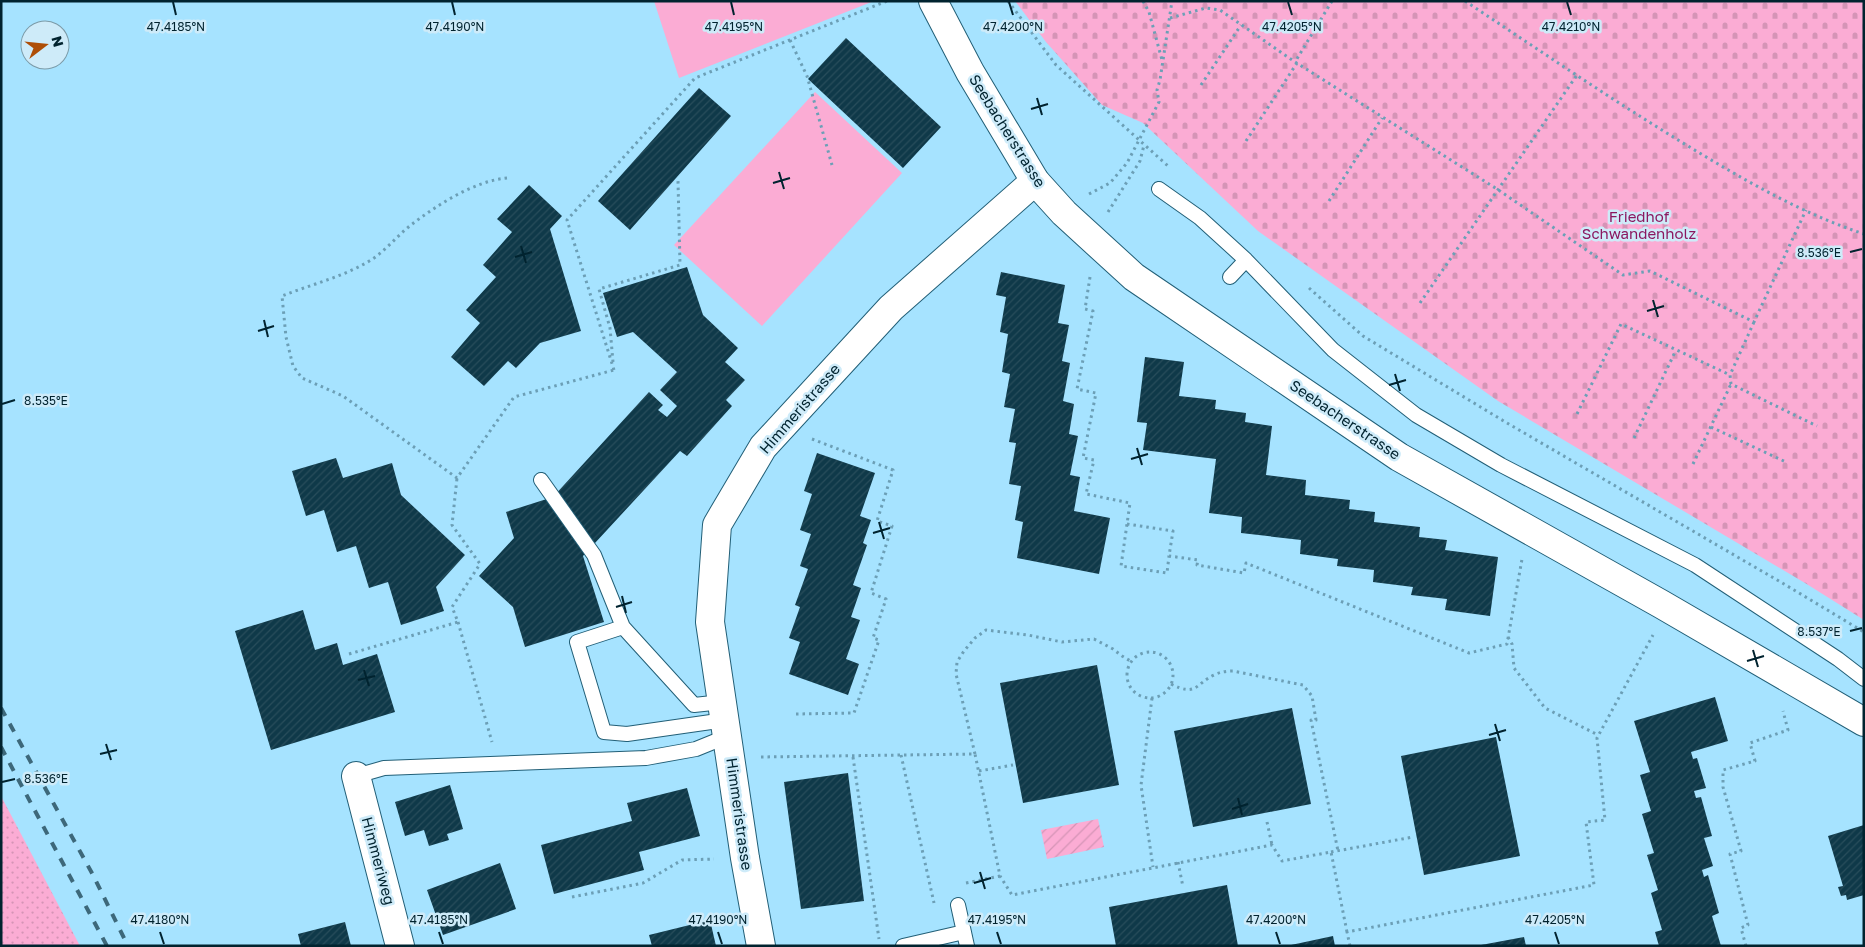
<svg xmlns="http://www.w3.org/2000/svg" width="1865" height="947" font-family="'Golos Text',sans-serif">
	<defs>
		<pattern id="grass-dots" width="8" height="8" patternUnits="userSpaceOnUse" patternTransform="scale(1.25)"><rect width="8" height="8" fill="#fbacd4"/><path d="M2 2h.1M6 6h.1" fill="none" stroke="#d594b6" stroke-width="1.8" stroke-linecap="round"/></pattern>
		<pattern id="cemetery-stones" width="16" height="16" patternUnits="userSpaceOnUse" patternTransform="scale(1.25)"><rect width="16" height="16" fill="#fbacd4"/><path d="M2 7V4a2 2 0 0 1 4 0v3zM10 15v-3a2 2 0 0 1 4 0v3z" fill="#d594b6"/></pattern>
		<pattern id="garden-furrows" width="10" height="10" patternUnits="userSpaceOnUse" patternTransform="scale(1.25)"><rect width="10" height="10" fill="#fbacd4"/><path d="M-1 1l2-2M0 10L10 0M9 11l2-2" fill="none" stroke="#d594b6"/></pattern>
		<pattern id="building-hatch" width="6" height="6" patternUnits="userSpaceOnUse" patternTransform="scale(1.25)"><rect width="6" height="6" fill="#0f3949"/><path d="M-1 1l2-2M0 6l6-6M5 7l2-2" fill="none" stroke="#284d5b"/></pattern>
	</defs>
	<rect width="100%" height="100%" fill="#a6e3ff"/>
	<path fill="url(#grass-dots)" d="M1,796L80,946H1Z"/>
	<path fill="url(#cemetery-stones)" d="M1015,1H1864V620L1805,583L1498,401L1258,231L1143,123L1102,105L1046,42Z"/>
	<path fill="#fbacd4" d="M654,1H874L679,78Z
		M815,92L902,173L762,326L674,245Z"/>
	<path fill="url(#garden-furrows)" d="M1098,819L1104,847L1047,859L1041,830Z"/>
	<path fill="url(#building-hatch)" d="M846,38L941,127L903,168L808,79Z
		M699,88L731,116L630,230L598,201Z
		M529,185L562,216L550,229L581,331L540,343L516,368L508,361L484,386L451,357L480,323L466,310L496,277L483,265L512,232L497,219Z
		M687,267L703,315L738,348L725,362L745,380L726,400L732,406L687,456L680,451L583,556L604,622L525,647L513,607L479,576L514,538L506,512L553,497L649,392L663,405L658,410L667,417L677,406L660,390L677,372L633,332L617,337L603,293Z
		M1001,272L1065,285L1058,323L1069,325L1062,361L1070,363L1063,401L1074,404L1069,434L1078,436L1070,475L1080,477L1074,511L1110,518L1099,574L1017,558L1023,522L1015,520L1021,486L1009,484L1016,443L1009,442L1015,409L1004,407L1010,374L1002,372L1008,334L1000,332L1006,297L996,295Z
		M1145,357L1184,362L1179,396L1216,400L1215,409L1246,413L1245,422L1272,426L1266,475L1306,480L1305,495L1350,500L1349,509L1375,512L1374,522L1420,527L1419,537L1447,540L1445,550L1498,557L1490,616L1445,610L1447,599L1411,595L1413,587L1373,582L1374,570L1337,566L1338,559L1300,554L1301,540L1241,533L1242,517L1209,513L1216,459L1143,450L1147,423L1137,422Z
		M817,453L875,473L860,516L871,520L863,543L867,545L853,585L861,588L851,617L860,620L846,659L859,664L848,695L789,674L800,642L789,638L800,607L795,605L808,569L800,566L811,534L800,530L812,494L804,491Z
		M336,458L343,478L392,463L401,495L465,555L436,587L444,611L401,625L388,582L369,588L356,546L337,552L324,510L306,516L292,471Z
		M303,610L315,650L337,643L343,665L377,654L395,712L271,750L235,631Z
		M1097,665L1119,785L1023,803L1000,683Z
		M1715,697L1728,741L1691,752L1693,759L1697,758L1706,788L1694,791L1696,798L1701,797L1712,836L1704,838L1713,866L1702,870L1704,877L1708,875L1719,913L1712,916L1721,946H1659L1655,932L1662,930L1651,893L1658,890L1647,855L1654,853L1642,814L1651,811L1640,775L1650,772L1634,721Z
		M1292,708L1311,804L1193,827L1174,731Z
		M1496,737L1520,856L1424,875L1401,756Z
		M848,773L864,901L801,909L784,782Z
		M450,785L463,829L447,834L449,840L429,846L424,830L405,836L395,802Z
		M687,788L700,836L639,852L644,870L554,894L541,845L632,821L627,803Z
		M1864,825V895L1847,900L1846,895L1841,896L1838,887L1843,886L1828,836Z
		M500,863L516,909L443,935L427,890Z
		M1227,885L1238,946H1116L1109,907Z
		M710,920L716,946H652L649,935Z
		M345,922L351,946H301L298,934Z
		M1333,936L1335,946H1291V945Z
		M1524,937L1526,946H1481V945Z"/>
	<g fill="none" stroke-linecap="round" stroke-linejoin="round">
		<defs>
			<path id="service" d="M1159,189L1200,218L1246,260L1333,350L1416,415L1501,465L1695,565L1838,659L1864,679
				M1230,277L1246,260
				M541,480L594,555L623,627L577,642L604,732L627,734L725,720
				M623,627L694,705L722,702
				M356,776L384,768L646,758L696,749L728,736
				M958,905L967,946
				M903,946L964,932"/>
			<path id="minor" d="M356,776L400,946
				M761,946L745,858L710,622L717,525L763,447L891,308L1035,181"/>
			<path id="tertiary" d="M933,1L970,72L1035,181L1064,213L1134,277L1399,457L1661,604L1864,722"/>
		</defs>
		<use href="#service" stroke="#225f77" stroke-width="16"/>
		<use href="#minor" stroke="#225f77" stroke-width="30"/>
		<use href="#tertiary" stroke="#225f77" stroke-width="30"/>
		<path stroke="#6c9fb6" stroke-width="3" stroke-dasharray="2.5 4" stroke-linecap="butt" d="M1008,1L1056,65L1168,166
			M1143,1L1149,12L1162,60
			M1332,1L1295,62L1497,189L1623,275L1650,271L1754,322L1806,210
			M1465,1C1539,50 1612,100 1688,146C1744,180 1801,213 1864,234
			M1170,18L1206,8L1220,10L1295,62
			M790,40L807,76L832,165
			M1201,85L1241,25
			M1246,141L1297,63
			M507,178C474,181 437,205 411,225C398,235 388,248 374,258C347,276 312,284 282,296L286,337L293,366L302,378L343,396L457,478L514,397L614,370
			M1089,194L1110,183L1127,163L1159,102L1157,90L1160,80L1172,1
			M1329,201L1382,118
			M1108,212L1140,161L1144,145
			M1090,277L1085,309L1093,311L1077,389L1096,393L1083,458L1094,460L1086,494L1130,503L1121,566L1167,573L1169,556
			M1309,288L1363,336L1507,423L1784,584L1864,632
			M1420,303L1577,75
			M1754,322L1730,375L1731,384L1817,426
			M613,362L610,328L599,289L680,265L678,181
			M614,370L567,220L695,78L887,1
			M1577,414L1621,324L1730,375
			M1711,427L1786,462
			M1634,438L1676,350
			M1693,464L1731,384
			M1127,524L1173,531L1169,556L1198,560L1197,565L1244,573L1246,563L1469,653L1507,644L1522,559
			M458,622L492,742
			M1508,637L1512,644L1514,668L1545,708L1598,735
			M1127 675a23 23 0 1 1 46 0a23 23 0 1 1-46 0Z
			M349,654L458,622L452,607L480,564L452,525L457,478
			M1171,684C1197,697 1195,684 1214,675C1220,672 1226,671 1233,671L1303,685L1312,696L1316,720H1311L1338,851
			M1152,698L1141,785L1153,867
			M796,714L854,713L879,640L873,638L886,599L871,593L892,526L877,521L893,470L812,439
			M975,754L956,674L957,662L964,651L975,638L986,630L1028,635L1062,642L1094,639L1113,649L1122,656L1132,662
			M901,755L934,903
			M761,757L975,754L1000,876L1012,895L1272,845L1282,861L1331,852L1347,932
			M853,757L879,939
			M979,771L1013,765
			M1267,822L1272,845
			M1331,852L1413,837
			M1178,862L1183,887
			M966,883L1000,876
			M572,897L643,883L682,860L714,859
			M1350,946L1347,932L1594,885L1586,822L1605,820L1597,738L1653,635
			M1746,946L1741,928L1748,925L1730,854L1741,851L1723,787V770L1755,761L1750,743L1788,730L1783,711"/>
		<use href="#service" stroke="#fff" stroke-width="14"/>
		<use href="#minor" stroke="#fff" stroke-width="28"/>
		<use href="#tertiary" stroke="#fff" stroke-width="28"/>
		<path stroke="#3d687a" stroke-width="4" stroke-dasharray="9 9" stroke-linecap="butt" d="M1,708L93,875L128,946
			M1,747L107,946"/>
	</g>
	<path fill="none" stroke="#01232f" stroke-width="2" d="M173,2L176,15M452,2L455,15M731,2L734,15M1009,2L1013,15M1288,2L1292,15M1567,2L1571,15M1037,98L1042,115M1031,109L1048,104M779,172L784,189M773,183L790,178M521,246L526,263M1850,252L1862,249M515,257L532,252M1653,300L1658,317M1647,311L1664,306M264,320L268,337M258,331L274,326M1395,374L1400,391M1389,385L1406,380M2,404L15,400M1137,448L1142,465M1131,459L1148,454M879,522L884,539M873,533L890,528M622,596L626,613M616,607L632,602M1850,631L1862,628M1753,650L1758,667M1747,661L1764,656M364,670L369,686M358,680L375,676M1495,724L1500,741M1489,735L1506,730M106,744L111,760M100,754L117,750M2,782L15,779M1238,798L1242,815M1232,809L1248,804M980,872L985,889M974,883L991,878M160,932L164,944M439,932L443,944M718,932L722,944M997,932L1001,944M1276,932L1280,944M1555,932L1559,944"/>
	<g text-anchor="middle" stroke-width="5" stroke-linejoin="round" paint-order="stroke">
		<g font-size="15" fill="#01232f" stroke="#ceebf9">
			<text transform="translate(1007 131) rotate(58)" y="5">Seebacherstrasse</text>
			<text transform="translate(800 409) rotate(-49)" y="5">Himmeristrasse</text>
			<text transform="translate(1345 420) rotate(34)" y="5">Seebacherstrasse</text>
			<text transform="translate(739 814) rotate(82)" y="5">Himmeristrasse</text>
			<text transform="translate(378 861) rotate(75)" y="5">Himmeriweg</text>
		</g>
		<g font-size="15" fill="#8b1860" stroke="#ceebf9">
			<text x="1639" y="222">Friedhof<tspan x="1639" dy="17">Schwandenholz</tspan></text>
		</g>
	</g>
	<g font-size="12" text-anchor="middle" fill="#01232f" stroke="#ceebf9" stroke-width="5" stroke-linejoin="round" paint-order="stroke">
		<text x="176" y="31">47.4185°N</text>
		<text x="455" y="31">47.4190°N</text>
		<text x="734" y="31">47.4195°N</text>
		<text x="1013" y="31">47.4200°N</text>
		<text x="1292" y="31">47.4205°N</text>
		<text x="1571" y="31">47.4210°N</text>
		<text x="1819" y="257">8.536°E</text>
		<text x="46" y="405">8.535°E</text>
		<text x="1819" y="636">8.537°E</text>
		<text x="46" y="783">8.536°E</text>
		<text x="160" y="924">47.4180°N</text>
		<text x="439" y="924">47.4185°N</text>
		<text x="718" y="924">47.4190°N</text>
		<text x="997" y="924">47.4195°N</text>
		<text x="1276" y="924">47.4200°N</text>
		<text x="1555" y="924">47.4205°N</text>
	</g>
	<rect width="1865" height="947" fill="none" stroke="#01232f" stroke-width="5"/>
	<g transform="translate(45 45) rotate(74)"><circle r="24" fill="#ceebf9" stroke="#7c9ba8"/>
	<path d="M0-4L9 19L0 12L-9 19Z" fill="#ae4e07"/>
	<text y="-8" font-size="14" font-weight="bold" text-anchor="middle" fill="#01232f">N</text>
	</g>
</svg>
